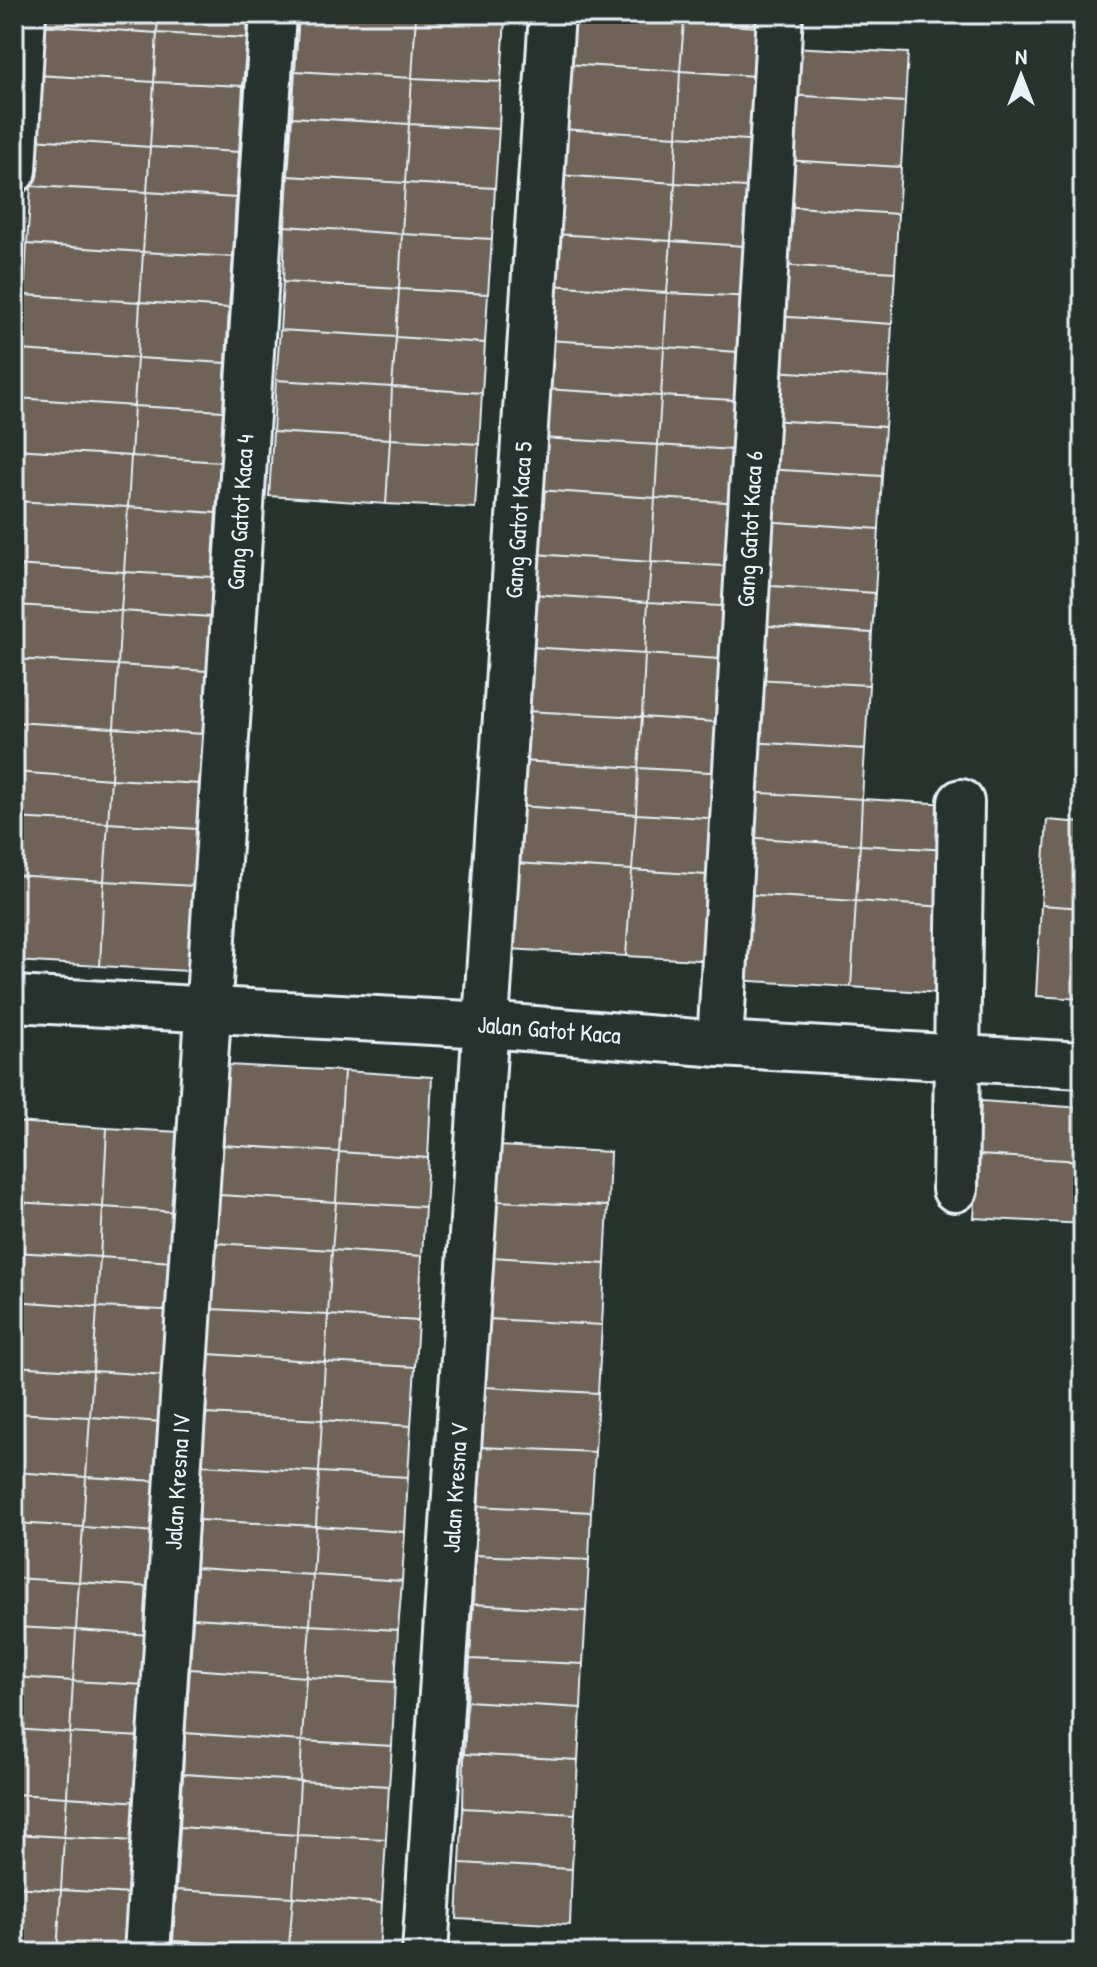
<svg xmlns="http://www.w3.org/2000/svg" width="1097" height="1967" font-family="'Patrick Hand',sans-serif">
	<rect width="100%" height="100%" fill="#26332d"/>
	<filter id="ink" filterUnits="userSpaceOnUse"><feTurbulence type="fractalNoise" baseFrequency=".0125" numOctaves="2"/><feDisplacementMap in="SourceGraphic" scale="16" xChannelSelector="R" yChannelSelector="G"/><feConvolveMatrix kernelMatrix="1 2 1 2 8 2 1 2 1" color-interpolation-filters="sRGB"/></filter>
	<g filter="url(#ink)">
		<path fill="#6e6457" stroke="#e8f1f8" stroke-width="2" d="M41,14H158L157,33L40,25Z
			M158,14H248L247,38L157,33Z
			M299,14H416L412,78L295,71Z
			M416,14L505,18L501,82L412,78Z
			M568,14H685L684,22Z
			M685,14H774L773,28L684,22Z
			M568,15L684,22L680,71L565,64Z
			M684,22L773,28L770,77L680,71Z
			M40,25L157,33L154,82L37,75Z
			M157,33L247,38L243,86L154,82Z
			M791,47L908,53L905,102L788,95Z
			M565,64L680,71L677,136L560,129Z
			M295,71L412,78L409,124L292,117Z
			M680,71L770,77L766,141L677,136Z
			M37,75L154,82L150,147L33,139Z
			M412,78L501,82L499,129L409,124Z
			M154,82L243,86L239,152L150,147Z
			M788,95L905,102L901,167L785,160Z
			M292,117L409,124L405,183L288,176Z
			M409,124L499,129L495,188L405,183Z
			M560,129L677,136L675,183L558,175Z
			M677,136L766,141L763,188L675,183Z
			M33,139L150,147L147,192L31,186Z
			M150,147L239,152L236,198L147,192Z
			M785,160L901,167L898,214L782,206Z
			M558,175L675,183L671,241L554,234Z
			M288,176L405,183L402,234L285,226Z
			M405,183L495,188L492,239L402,234Z
			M675,183L763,188L759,247L671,241Z
			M31,186L147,192L143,252L27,244Z
			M147,192L236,198L233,257L143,252Z
			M782,206L898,214L895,272L778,265Z
			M285,226L402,234L399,289L283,282Z
			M402,234L492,239L488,294L399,289Z
			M554,234L671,241L667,293L550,285Z
			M671,241L759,247L756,297L667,293Z
			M27,244L143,252L140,302L24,295Z
			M143,252L233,257L229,308L140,302Z
			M778,265L895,272L892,324L775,316Z
			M283,282L399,289L396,337L280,330Z
			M550,285L667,293L664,347L547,340Z
			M399,289L488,294L485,343L396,337Z
			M667,293L756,297L753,353L664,347Z
			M24,295L140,302L137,358L20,350Z
			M140,302L229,308L226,363L137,358Z
			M775,316L892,324L889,378L772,371Z
			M280,330L396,337L392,387L276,380Z
			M396,337L485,343L482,393L392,387Z
			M547,340L664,347L661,396L544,389Z
			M664,347L753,353L751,401L661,396Z
			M20,350L137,358L134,406L17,398Z
			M137,358L226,363L223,411L134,406Z
			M772,371L889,378L885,427L768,420Z
			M276,380L392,387L390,439L273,432Z
			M392,387L482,393L479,444L390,439Z
			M544,389L661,396L658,445L541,438Z
			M661,396L751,401L747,451L658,445Z
			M17,398L134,406L131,456L14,449Z
			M134,406L223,411L220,462L131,456Z
			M768,420L885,427L882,476L765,469Z
			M273,432L390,439L386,504L269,496Z
			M541,438L658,445L655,498L538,490Z
			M390,439L479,444L475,508L386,504Z
			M658,445L747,451L744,503L655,498Z
			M14,449L131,456L128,507L14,501Z
			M131,456L220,462L216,513L128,507Z
			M765,469L882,476L879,529L762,521Z
			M538,490L655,498L651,562L535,554Z
			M655,498L744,503L740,567L651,562Z
			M14,501L128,507L124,572L14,565Z
			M128,507L216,513L212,577L124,572Z
			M762,521L879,529L875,593L758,585Z
			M535,554L651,562L648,602L532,594Z
			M651,562L740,567L738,607L648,602Z
			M14,565L124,572L121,611L14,605Z
			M124,572L212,577L211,617L121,611Z
			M758,585L875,593L872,633L755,625Z
			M532,594L648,602L645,654L529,647Z
			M648,602L738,607L734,660L645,654Z
			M14,605L121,611L118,665L14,659Z
			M121,611L211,617L207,671L118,665Z
			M755,625L872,633L869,685L752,679Z
			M529,647L645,654L642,717L525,711Z
			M645,654L734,660L730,723L642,717Z
			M14,659L118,665L114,728L14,722Z
			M118,665L207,671L203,734L114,728Z
			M752,679L869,685L865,749L749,742Z
			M525,711L642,717L638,768L521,761Z
			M642,717L730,723L727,773L638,768Z
			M14,722L114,728L111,779L14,772Z
			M114,728L203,734L200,784L111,779Z
			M749,742L865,749L862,799L746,792Z
			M521,761L638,768L636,814L519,806Z
			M638,768L727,773L724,819L636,814Z
			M14,772L111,779L108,823L14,818Z
			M111,779L200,784L197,829L108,823Z
			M746,792L862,799L860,845L743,837Z
			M862,799L951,804L949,850L860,845Z
			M519,806L636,814L632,870L515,863Z
			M636,814L724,819L721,876L632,870Z
			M14,818L108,823L104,881L14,875Z
			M1047,820L1083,823V908L1041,905Z
			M108,823L197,829L194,886L104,881Z
			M743,837L860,845L856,901L739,894Z
			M860,845L949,850L945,907L856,901Z
			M515,863L632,870L626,956L509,949Z
			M632,870L721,876L716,961L626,956Z
			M14,875L104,881L100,966L14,961Z
			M104,881L194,886L188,971L100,966Z
			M739,894L856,901L851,987L734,980Z
			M856,901L945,907L940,993L851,987Z
			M1041,905L1083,908L1081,999L1036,996Z
			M227,1065L344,1071L339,1152L222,1145Z
			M344,1071L432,1077L428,1158L339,1152Z
			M981,1101L1083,1108V1161L978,1155Z
			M14,1122L107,1128L103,1207L14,1202Z
			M107,1128L197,1133L192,1213L103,1207Z
			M222,1145L339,1152L336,1202L219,1195Z
			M498,1146L610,1152L608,1206L495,1201Z
			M339,1152L428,1158L425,1207L336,1202Z
			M978,1155L1083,1161V1224L974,1218Z
			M219,1195L336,1202L332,1250L215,1243Z
			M495,1201L608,1206L605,1264L492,1257Z
			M14,1202L103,1207L100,1257L14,1252Z
			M336,1202L425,1207L422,1256L332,1250Z
			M103,1207L192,1213L188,1263L100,1257Z
			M215,1243L332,1250L328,1315L212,1309Z
			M332,1250L422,1256L418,1321L328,1315Z
			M14,1252L100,1257L97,1307L14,1301Z
			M100,1257L188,1263L185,1311L97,1307Z
			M492,1257L605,1264L602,1325L488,1319Z
			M14,1301L97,1307L93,1371L14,1366Z
			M97,1307L185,1311L181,1377L93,1371Z
			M212,1309L328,1315L325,1362L209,1354Z
			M328,1315L418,1321L415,1367L325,1362Z
			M488,1319L602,1325L598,1393L485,1387Z
			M209,1354L325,1362L322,1420L206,1414Z
			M325,1362L415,1367L411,1426L322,1420Z
			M14,1366L93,1371L90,1417L14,1413Z
			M93,1371L181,1377L178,1423L90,1417Z
			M485,1387L598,1393L595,1452L481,1447Z
			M14,1413L90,1417L86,1477L14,1472Z
			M206,1414L322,1420L319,1472L202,1465Z
			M90,1417L178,1423L176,1482L86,1477Z
			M322,1420L411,1426L408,1477L319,1472Z
			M481,1447L595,1452L591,1512L478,1506Z
			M202,1465L319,1472L316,1526L199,1520Z
			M14,1472L86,1477L83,1527L14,1523Z
			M319,1472L408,1477L405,1532L316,1526Z
			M86,1477L176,1482L172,1533L83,1527Z
			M478,1506L591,1512L589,1560L475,1555Z
			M199,1520L316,1526L313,1575L196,1568Z
			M14,1523L83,1527L79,1582L14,1578Z
			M316,1526L405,1532L402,1581L313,1575Z
			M83,1527L172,1533L169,1588L79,1582Z
			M475,1555L589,1560L586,1611L473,1604Z
			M196,1568L313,1575L310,1625L193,1618Z
			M313,1575L402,1581L398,1630L310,1625Z
			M14,1578L79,1582L76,1630L14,1627Z
			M79,1582L169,1588L166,1636L76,1630Z
			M473,1604L586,1611L583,1664L470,1659Z
			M193,1618L310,1625L306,1677L190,1669Z
			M310,1625L398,1630L395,1682L306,1677Z
			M14,1627L76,1630L73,1681L14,1677Z
			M76,1630L166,1636L163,1686L73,1681Z
			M470,1659L583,1664L581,1708L467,1701Z
			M190,1669L306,1677L302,1741L185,1733Z
			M14,1677L73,1681L70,1733L14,1729Z
			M306,1677L395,1682L392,1746L302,1741Z
			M73,1681L163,1686L159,1738L70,1733Z
			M467,1701L581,1708L578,1760L464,1754Z
			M14,1729L70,1733L67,1797L14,1794Z
			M70,1733L159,1738L155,1803L67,1797Z
			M185,1733L302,1741L300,1781L183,1774Z
			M302,1741L392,1746L389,1786L300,1781Z
			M464,1754L578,1760L575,1814L463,1808Z
			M183,1774L300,1781L297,1835L180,1827Z
			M300,1781L389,1786L386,1839L297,1835Z
			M14,1794L67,1797L64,1837L14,1834Z
			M67,1797L155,1803L153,1842L64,1837Z
			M463,1808L575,1814L572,1869L460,1863Z
			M180,1827L297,1835L293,1897L176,1890Z
			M14,1834L64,1837L61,1890L14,1887Z
			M297,1835L386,1839L382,1903L293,1897Z
			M64,1837L153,1842L149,1895L61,1890Z
			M460,1863L572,1869L570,1925L457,1919Z
			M14,1887L61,1890L57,1953L14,1950Z
			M61,1890L149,1895L146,1953H57Z
			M176,1890L293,1897L289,1947L173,1941Z
			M293,1897L382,1903L379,1953L289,1947Z
			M173,1941L289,1947V1953H172Z
			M289,1947L376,1953H289Z"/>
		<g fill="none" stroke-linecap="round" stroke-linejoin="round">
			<defs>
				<g id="minor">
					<path d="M14,170L23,14"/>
					<path id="s1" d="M14,999L487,1025L720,1044L1083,1065"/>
					<path id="s2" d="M720,1044L780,14"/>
					<path d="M955,1189L961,802"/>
					<path id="s3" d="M147,1953L273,14"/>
					<path id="s4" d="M425,1953L552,14"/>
				</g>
			</defs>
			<use href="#minor" stroke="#e8f1f8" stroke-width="50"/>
			<use href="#minor" stroke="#26332d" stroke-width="44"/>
		</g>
	</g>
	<g text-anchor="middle" stroke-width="6" stroke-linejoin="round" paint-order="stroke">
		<g font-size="24" fill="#e8f1f8" stroke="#26332d">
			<text dy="8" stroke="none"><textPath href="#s3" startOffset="1444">Gang Gatot Kaca 4</textPath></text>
			<text dy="8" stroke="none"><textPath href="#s4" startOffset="1436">Gang Gatot Kaca 5</textPath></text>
			<text dy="8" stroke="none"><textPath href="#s2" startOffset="516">Gang Gatot Kaca 6</textPath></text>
			<text dy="8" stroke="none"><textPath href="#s1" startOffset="536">Jalan Gatot Kaca</textPath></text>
			<text dy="8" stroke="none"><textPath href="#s3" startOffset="472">Jalan Kresna IV</textPath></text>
			<text dy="8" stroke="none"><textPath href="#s4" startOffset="466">Jalan Kresna V</textPath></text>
		</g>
	</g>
	<rect width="1097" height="1967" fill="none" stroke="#26332d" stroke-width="48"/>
	<rect x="24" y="24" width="1049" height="1919" fill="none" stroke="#e8f1f8" stroke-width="3" filter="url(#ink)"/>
	<g transform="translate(1021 76)" stroke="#26332d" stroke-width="6" paint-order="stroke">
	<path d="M0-6L14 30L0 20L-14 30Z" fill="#e8f1f8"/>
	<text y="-12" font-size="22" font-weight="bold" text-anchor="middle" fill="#e8f1f8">N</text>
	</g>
</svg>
